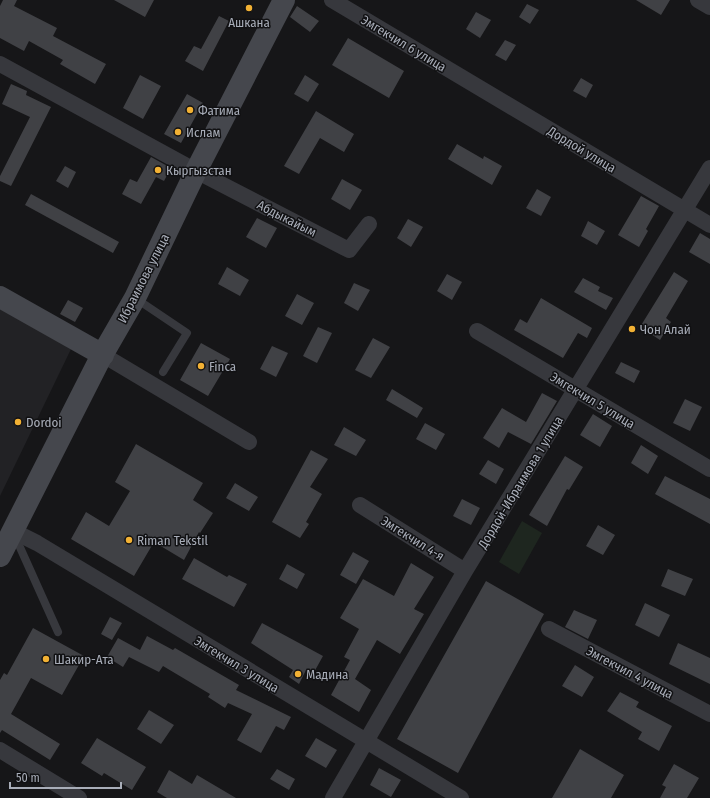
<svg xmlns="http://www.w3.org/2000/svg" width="710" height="798" font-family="'Fira Sans Condensed',sans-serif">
	<rect width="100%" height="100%" fill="#161618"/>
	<path fill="#222225" d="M0,307L71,349L0,496Z"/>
	<path fill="#1e261f" d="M522,521L542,533L519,574L499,562Z"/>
	<path fill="#404145" d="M3,0H17L14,6L57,28L53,36L106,64L95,84L60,64L63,60L29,41L24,51L0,38V6Z
		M114,0H154L145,17Z
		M636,0H670L661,15Z
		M527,4L539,10L530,24L519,17Z
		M297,6L319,21L310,32L290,17Z
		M476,12L491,20L480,38L466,29Z
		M219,16L229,21L203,71L185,61L194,46L201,49Z
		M348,38L404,71L389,98L332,65Z
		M505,40L516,45L506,61L495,55Z
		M140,75L161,86L143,119L123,108Z
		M305,75L319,84L308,102L294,94Z
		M581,78L593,85L586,98L573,91Z
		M11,84L27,91L26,95L51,107L11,186L0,181V176L30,117L2,104Z
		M187,94L203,103L181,143L164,134Z
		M316,111L354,134L344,152L320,138L299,174L284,166Z
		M457,144L483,159L484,156L502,166L492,185L448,159Z
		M151,157L171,168L164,181L156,177L141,204L122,194L130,179L137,182Z
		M65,166L76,172L68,188L56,181Z
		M342,179L362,190L350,210L331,199Z
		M537,189L551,197L541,216L526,208Z
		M31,194L119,242L113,253L25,205Z
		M641,196L659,206L646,229L648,231L639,247L618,235Z
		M257,218L277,228L266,248L246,237Z
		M408,219L423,227L411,247L397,238Z
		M588,221L605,231L597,245L581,236Z
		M700,233L710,239V264L689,252Z
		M227,267L249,280L240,296L218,284Z
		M674,272L688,281L666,318L671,322L660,340L640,327Z
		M447,274L462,282L452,300L437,291Z
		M583,278L600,287L598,291L613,298L606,310L574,292Z
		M354,283L370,290L358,311L344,303Z
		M297,294L314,303L302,325L285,316Z
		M541,298L592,328L587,338L578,333L563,358L514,330L520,319L527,323Z
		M68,300L83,308L75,322L60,314Z
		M318,327L332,333L317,363L303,356Z
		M373,338L390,347L371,378L355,370Z
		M201,343L230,359L208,396L180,380Z
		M272,346L288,353L276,377L260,369Z
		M621,362L640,371L634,383L615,373Z
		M392,389L423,408L417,418L386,400Z
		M542,393L557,401L531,444L508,432L499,448L483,438L502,408L526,422Z
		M685,399L702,407L690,431L673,423Z
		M593,414L612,426L600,447L580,435Z
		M425,423L445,434L436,450L416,439Z
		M344,427L366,440L356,456L334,445Z
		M136,444L203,483L193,500L213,513L200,533L199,532L184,560L154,542L134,576L71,539L86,512L109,526L130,491L115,482Z
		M641,445L658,456L648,474L631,463Z
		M311,450L328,459L310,487L322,494L306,522L309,524L300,538L272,522Z
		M565,456L583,467L569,490L567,489L547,526L529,515Z
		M488,460L504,469L496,484L479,474Z
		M665,476L710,499V524L655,494Z
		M235,483L258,497L249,511L226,498Z
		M462,499L480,508L471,525L453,516Z
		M598,525L615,535L603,555L586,546Z
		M353,552L369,561L356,584L340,575Z
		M194,558L227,577L229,575L247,584L234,607L182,579Z
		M411,563L434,577L414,609L424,614L400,654L377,640L355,679L371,690L359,712L331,695L350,660L344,657L359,629L340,618L363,579L394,596Z
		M287,564L305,574L297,589L279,579Z
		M668,569L693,579L685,596L661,586Z
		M486,581L544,614L458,773L397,739Z
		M645,603L670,615L659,637L635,625Z
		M574,610L597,620L588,639L565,627Z
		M110,617L122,623L112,640L101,634Z
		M262,623L323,656L313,674L306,670L299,684L289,677L293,670L251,643Z
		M33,628L84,656L62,695L31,678L11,714L60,744L50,760L2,730L0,733V680L4,673L7,675Z
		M147,636L173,650L175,648L239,685L236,690L291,717L284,730L276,726L261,753L237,740L252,714L228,703L225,708L208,697L210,694L163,666L159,672L129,657L123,667L107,657L118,638L140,650Z
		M678,643L710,658V684L669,664Z
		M575,665L594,677L582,697L562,686Z
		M620,692L639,702L636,707L672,726L659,751L638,739L642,732L607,711Z
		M149,710L174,725L161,744L137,729Z
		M97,738L146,767L132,790L104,773L102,776L81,763Z
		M316,738L337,750L326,768L305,756Z
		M580,749L624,775L611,798H552Z
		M674,764L699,778L687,798H660L666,787L662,785Z
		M379,768L401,780L391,797L370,785Z
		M277,769L295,779L289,790L270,779Z
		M169,770L192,784L197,775L236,798H167L157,792Z"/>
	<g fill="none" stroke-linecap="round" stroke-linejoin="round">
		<path stroke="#37383d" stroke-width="8" d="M135,298L187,333L163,372
			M14,534L58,632"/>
		<path stroke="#37383d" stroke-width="16" d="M332,0L710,225
			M698,0L710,7
			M0,64L196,171L349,250L369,224
			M477,331L710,469
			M103,355L249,442
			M360,505L465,571
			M13,531L37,543L461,798
			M549,629L710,714
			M0,750L79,798
			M333,798L465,571L710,168"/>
		<path stroke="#45474d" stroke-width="22" d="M0,297L103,355
			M0,556L101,357L135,298L196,171L284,0"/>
	</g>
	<g fill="#f2b134" stroke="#111113" stroke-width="1.5">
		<circle cx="249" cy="8" r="4"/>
		<circle cx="190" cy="110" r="4"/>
		<circle cx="178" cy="132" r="4"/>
		<circle cx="158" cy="170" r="4"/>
		<circle cx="632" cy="329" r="4"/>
		<circle cx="201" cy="366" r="4"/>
		<circle cx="18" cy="422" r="4"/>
		<circle cx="129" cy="540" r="4"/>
		<circle cx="46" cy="659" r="4"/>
		<circle cx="298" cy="674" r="4"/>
	</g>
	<g text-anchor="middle" stroke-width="3" stroke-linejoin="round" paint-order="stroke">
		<g font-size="13" fill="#a8adb8" stroke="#111113" text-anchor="start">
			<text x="249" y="27" text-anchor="middle">Ашкана</text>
			<text x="198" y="115">Фатима</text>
			<text x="186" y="137">Ислам</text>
			<text x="166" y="175">Кыргызстан</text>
			<text x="640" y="334">Чон Алай</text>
			<text x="209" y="371">Finca</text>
			<text x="26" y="427">Dordoi</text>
			<text x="137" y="545">Riman Tekstil</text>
			<text x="54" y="664">Шакир-Ата</text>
			<text x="306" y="679">Мадина</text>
		</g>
		<g font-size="13" fill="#a8adb8" stroke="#111113">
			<text transform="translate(404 43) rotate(31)" y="5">Эмгекчил 6 улица</text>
			<text transform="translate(582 149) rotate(31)" y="5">Дордой улица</text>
			<text transform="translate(287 218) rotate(27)" y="5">Абдыкайым</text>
			<text transform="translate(143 278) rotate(-63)" y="5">Ибраимова улица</text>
			<text transform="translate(593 400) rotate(31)" y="5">Эмгекчил 5 улица</text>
			<text transform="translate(520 482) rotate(-59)" y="5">Дордой-Ибраимова 1 улица</text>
			<text transform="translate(413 538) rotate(32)" y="5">Эмгекчил 4-я</text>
			<text transform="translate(237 664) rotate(31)" y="5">Эмгекчил 3 улица</text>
			<text transform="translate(630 672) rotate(28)" y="5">Эмгекчил 4 улица</text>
		</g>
	</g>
	<path d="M10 782v6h111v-6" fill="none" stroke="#a8adb8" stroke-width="2"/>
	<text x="16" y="782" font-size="12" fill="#a8adb8" stroke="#111113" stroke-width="3" paint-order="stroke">50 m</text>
</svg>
